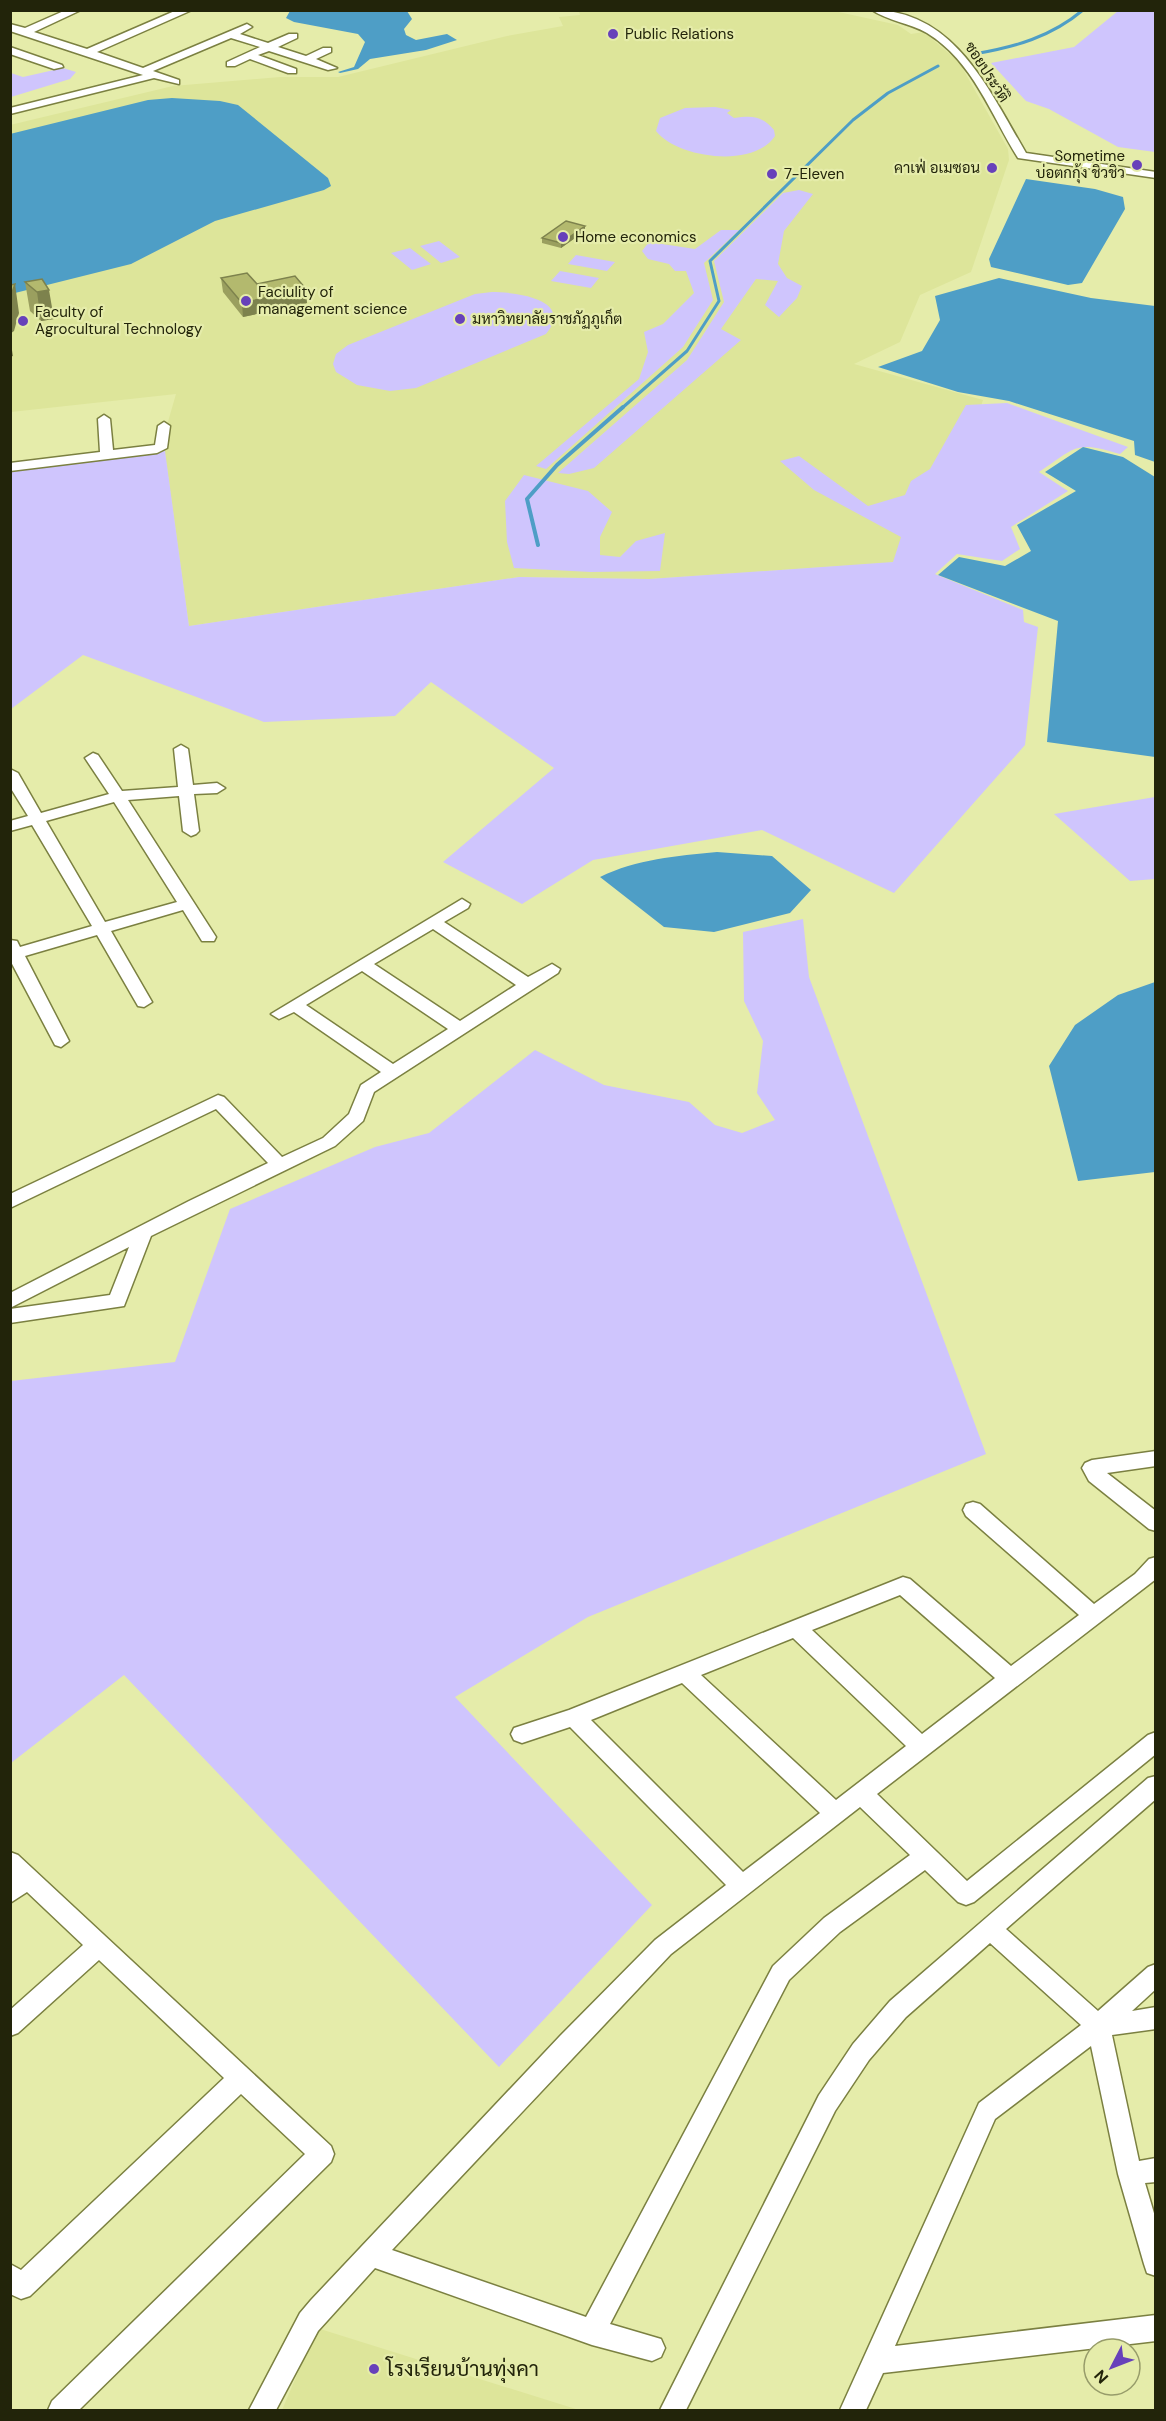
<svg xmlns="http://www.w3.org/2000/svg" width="1166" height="2421" font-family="'DM Sans',Sarabun,sans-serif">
	<rect width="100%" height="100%" fill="#e5ecaa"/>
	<path fill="#dde59a" d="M579,11H834L898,25L911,34L924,32L959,62L1008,149L1009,160L971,272L920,295L900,342L854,364L983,400L930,560L649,579L519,577L189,626L163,439L176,394L11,412L10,125L173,86L280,77H338L507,36L563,26L559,17L580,15Z
		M317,2328L579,2410H282Z"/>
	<path fill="#cfc5fd" d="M1118,11H1155V152L1118,147L1049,109L1026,101L991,63L1074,47Z
		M63,68L76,72L70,79L11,97V73L23,77Z
		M715,107L731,110L727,113L734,118C752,116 761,115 774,130L775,136C754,169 677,158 656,131L660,118L685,108Z
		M799,190L813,194L784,231L778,264L787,278L802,286L797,298L779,317L765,305L778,281L756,279L721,329L741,340L594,468L569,474L558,473L687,360L724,302L714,261L783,193Z
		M721,230H739L704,263L713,300L683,347L546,469L536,466L639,379L648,352L644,332L663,324L694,293L686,271H675L669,264L648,259L642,251L649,242L695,249Z
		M439,241L460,257L441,263L420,246Z
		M410,248L431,264L412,270L391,253Z
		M576,255L615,262L607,271L568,264Z
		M560,271L599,278L591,288L551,281Z
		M492,292C515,292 575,299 546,334L416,388L390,391L357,385L336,372L333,364L336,354L348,345L475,294Z
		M1007,403L1128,447L1120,454C1075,440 1076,447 1039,472L1068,491L1011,527L1020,549L1002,561L957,554L935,574L1023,610L1024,622L1038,627L1025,745L894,893L762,830L593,860L522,904L443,862L554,768L431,682L395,716L264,722L83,655L11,709V472L165,451L189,626L519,577L649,579L893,562L901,537L814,490L780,461L799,456L868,506L905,495L911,481L930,469L966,405Z
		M524,475L588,491L612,512L600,537V555L620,557L636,541L665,533L660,571L591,572L514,568L507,542L505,501Z
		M1155,797V879L1130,881L1054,814Z
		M803,919L809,977L986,1454L588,1617L455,1697L652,1905L499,2067L124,1675L11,1763V1381L175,1362L230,1209L375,1147L429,1133L535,1050L604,1085L689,1102L715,1125L742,1133L775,1120L757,1093L763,1041L744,1001L743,932Z"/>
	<path fill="#4e9ec6" d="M290,11H407L412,19L404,29L406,35L416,40L447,34L457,40L426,50L370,59L358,69L340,73L338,72L354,67L365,42L358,34L294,22L286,18Z
		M172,98L220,101L238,105L328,178L331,186L324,190L215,221L131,264L11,294L10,134L148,100Z
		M1026,179L1095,189L1123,197L1125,209L1082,283L1068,285L991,267L989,259Z
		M999,278L1091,298L1155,306V462L1135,455L1134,441L1009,401L958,392L878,367L922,351L940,320L935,296Z
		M1083,447L1123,457L1155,477V757L1047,742L1058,621L938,575L959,557L1005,566L1031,551L1017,525L1076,491L1045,472Z
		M717,852L772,856L811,890L790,913L714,932L664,927L600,877C637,859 676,856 717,852Z
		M1155,982V1172L1078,1181L1049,1066L1075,1025L1118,995Z"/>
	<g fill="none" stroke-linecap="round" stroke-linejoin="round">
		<path stroke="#4e9ec6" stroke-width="3" d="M974,54C1015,47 1051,37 1083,10
			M621,409L687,351L719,301L710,261L853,120L888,93L938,66"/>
		<path stroke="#4e9ec6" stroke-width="4" d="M538,545L527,499L557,465L623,407"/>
		<defs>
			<path id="street" d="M66,10H81L34,32L87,49L177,10H192L97,52L143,68L247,24L252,27L240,34L268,43L289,34H297V38L278,47L306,56L323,48H331V52L316,59L337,68L328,70L269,51L258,55L296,69V73H288L250,59L235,66H227V62L260,47L231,38L153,71L179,80V84L154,78L10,114V108L143,75L10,31V24L25,28Z
				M872,10C955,10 990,92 1026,153L1156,172V178L1018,158C991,115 973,61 927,33C910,23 888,21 872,10Z
				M10,47L62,65L63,67L54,69L10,54Z
				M104,415L110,419L113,450L155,445L158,426L164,422L170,426L167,448L157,453L10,471V463L100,452L98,419Z
				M181,745L188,749L193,785L217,783L225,788L217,793L194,794L199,831L196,834L191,836L183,831L179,796L128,800L216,937L214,941H202L183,910L111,931L152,1002L144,1007L138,1006L97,935L25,956L69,1041L61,1047L55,1045L10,960V940L17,941L20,947L92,926L32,825L10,831V821L28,816L10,787V769L18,773L41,813L109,794L85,758L93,753L98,755L122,791L178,787L174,749ZM114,802L177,902L105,922L46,821Z
				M462,899L470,904L468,908L444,922L528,977L552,964L560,969L558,973L374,1092L363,1121L335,1146L151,1236L124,1306L10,1323V1309L110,1295L129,1247L10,1308V1293L189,1201L268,1163L216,1109L10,1208V1194L218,1095L224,1097L282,1157L323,1138L349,1114L361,1085L381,1072L294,1012L279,1019L271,1014ZM433,929L516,985L460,1021L374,964ZM362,971L448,1029L393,1064L306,1005Z
				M1156,1451V1466L1107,1473L1156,1511V1531L1149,1529L1089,1481L1082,1468L1085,1463L1092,1460Z
				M973,1502L980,1504L1094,1604L1135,1574L1149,1559L1156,1557V1579L877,1794L967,1881L1148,1735L1156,1732V1754L974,1902L966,1905L958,1902L925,1870L840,1932L789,1980L610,2324L661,2339L665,2348L661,2357L652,2361L592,2345L375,2268L318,2331L276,2410H249L300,2313L311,2300L560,2036L655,1940L726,1885L570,1727L522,1743L514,1740L511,1734L514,1728L569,1710L903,1577L910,1579L1011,1666L1079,1615L966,1516L963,1510L966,1504ZM900,1595L995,1678L922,1734L812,1630ZM793,1638L906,1746L836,1800L701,1675ZM682,1683L820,1813L743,1872L591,1720ZM860,1807L910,1855L824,1918L773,1966L586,2317L392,2250L671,1954Z
				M1156,1776V1799L1006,1929L1098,2011L1148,1967L1156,1964V1989L1132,2011L1156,2007V2029L1112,2035L1139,2161L1156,2158V2182L1145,2183L1156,2220V2276L1147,2273L1144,2264L1118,2174L1091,2046L995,2119L895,2346L1156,2315V2341L883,2373L866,2410H840L979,2103L1081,2025L990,1943L906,2017L869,2060L835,2111L686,2410H660L819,2095L853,2044L890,2001L1148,1778Z
				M10,1852L18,1855L331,2146L334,2154L331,2162L79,2410H48L52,2401L305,2154L241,2094L30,2296L21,2299L10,2294V2264L21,2270L224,2078L99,1960L18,2033L10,2036V2010L83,1945L27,1892L10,1903Z"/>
		</defs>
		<use href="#street" stroke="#7b8041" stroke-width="3"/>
		<use href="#street" fill="#fff" fill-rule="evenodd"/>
	</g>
	<path fill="#9a9f5f" d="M585,231L561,248L542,243V238Z
		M221,278L257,284L307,303L243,317L223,292Z
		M42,279L54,319L41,321L30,311L25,282Z"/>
	<path fill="#7d824d" d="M585,226V231L561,248V243Z
		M15,284L19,313L14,331L10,334V298Z
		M306,289L307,303L243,317L242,303Z
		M49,290L54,319L41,321L37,292Z
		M10,338L13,356L10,357Z"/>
	<path fill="#b3b96e" stroke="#7d824d" stroke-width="1.5" d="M566,221L585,226L561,243L542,238Z
		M247,273L257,284L295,276L306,289L242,303L221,278Z
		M42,279L49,290L37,292L25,282Z
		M15,284L10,298V285Z"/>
	<g fill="#6741ba" stroke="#e5ecaa" stroke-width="2">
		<circle cx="613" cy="34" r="6"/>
		<circle cx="1137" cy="165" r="6"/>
		<circle cx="992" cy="168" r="6"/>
		<circle cx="772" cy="174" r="6"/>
		<circle cx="563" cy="237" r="6"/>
		<circle cx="246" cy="301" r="6"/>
		<circle cx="460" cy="319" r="6"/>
		<circle cx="23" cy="321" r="6"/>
		<circle cx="374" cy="2369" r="6"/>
	</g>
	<g text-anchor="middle" stroke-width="4.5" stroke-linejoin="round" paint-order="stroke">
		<g font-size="15" fill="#22240a" stroke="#e5ecaa" text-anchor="start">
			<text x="625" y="39">Public Relations</text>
			<text x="1125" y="161" text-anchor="end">Sometime<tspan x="1125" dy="17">บ่อตกกุ้ง ชิวชิว</tspan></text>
			<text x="980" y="173" text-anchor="end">คาเฟ่ อเมซอน</text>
			<text x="784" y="179">7-Eleven</text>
			<text x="575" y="242">Home economics</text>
			<text x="258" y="297">Faciulity of<tspan x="258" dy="17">management science</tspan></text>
			<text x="35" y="317">Faculty of<tspan x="35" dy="17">Agrocultural Technology</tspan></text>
			<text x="472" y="324">มหาวิทยาลัยราชภัฏภูเก็ต</text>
		</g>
		<g font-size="15" fill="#22240a" stroke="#e5ecaa">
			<text transform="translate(987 72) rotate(57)" y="5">ซอยประวัติ</text>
		</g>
		<g font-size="21" fill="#22240a" stroke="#e5ecaa" text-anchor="start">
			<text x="386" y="2376">โรงเรียนบ้านทุ่งคา</text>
		</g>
	</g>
	<rect width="1166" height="2421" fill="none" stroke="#22240a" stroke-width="24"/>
	<g transform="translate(1112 2367) rotate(228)"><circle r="28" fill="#e5ecaa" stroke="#979c6a" stroke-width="1.5"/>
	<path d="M0-4.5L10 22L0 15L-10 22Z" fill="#6741ba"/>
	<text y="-9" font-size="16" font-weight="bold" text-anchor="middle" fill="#22240a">N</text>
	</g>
</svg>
